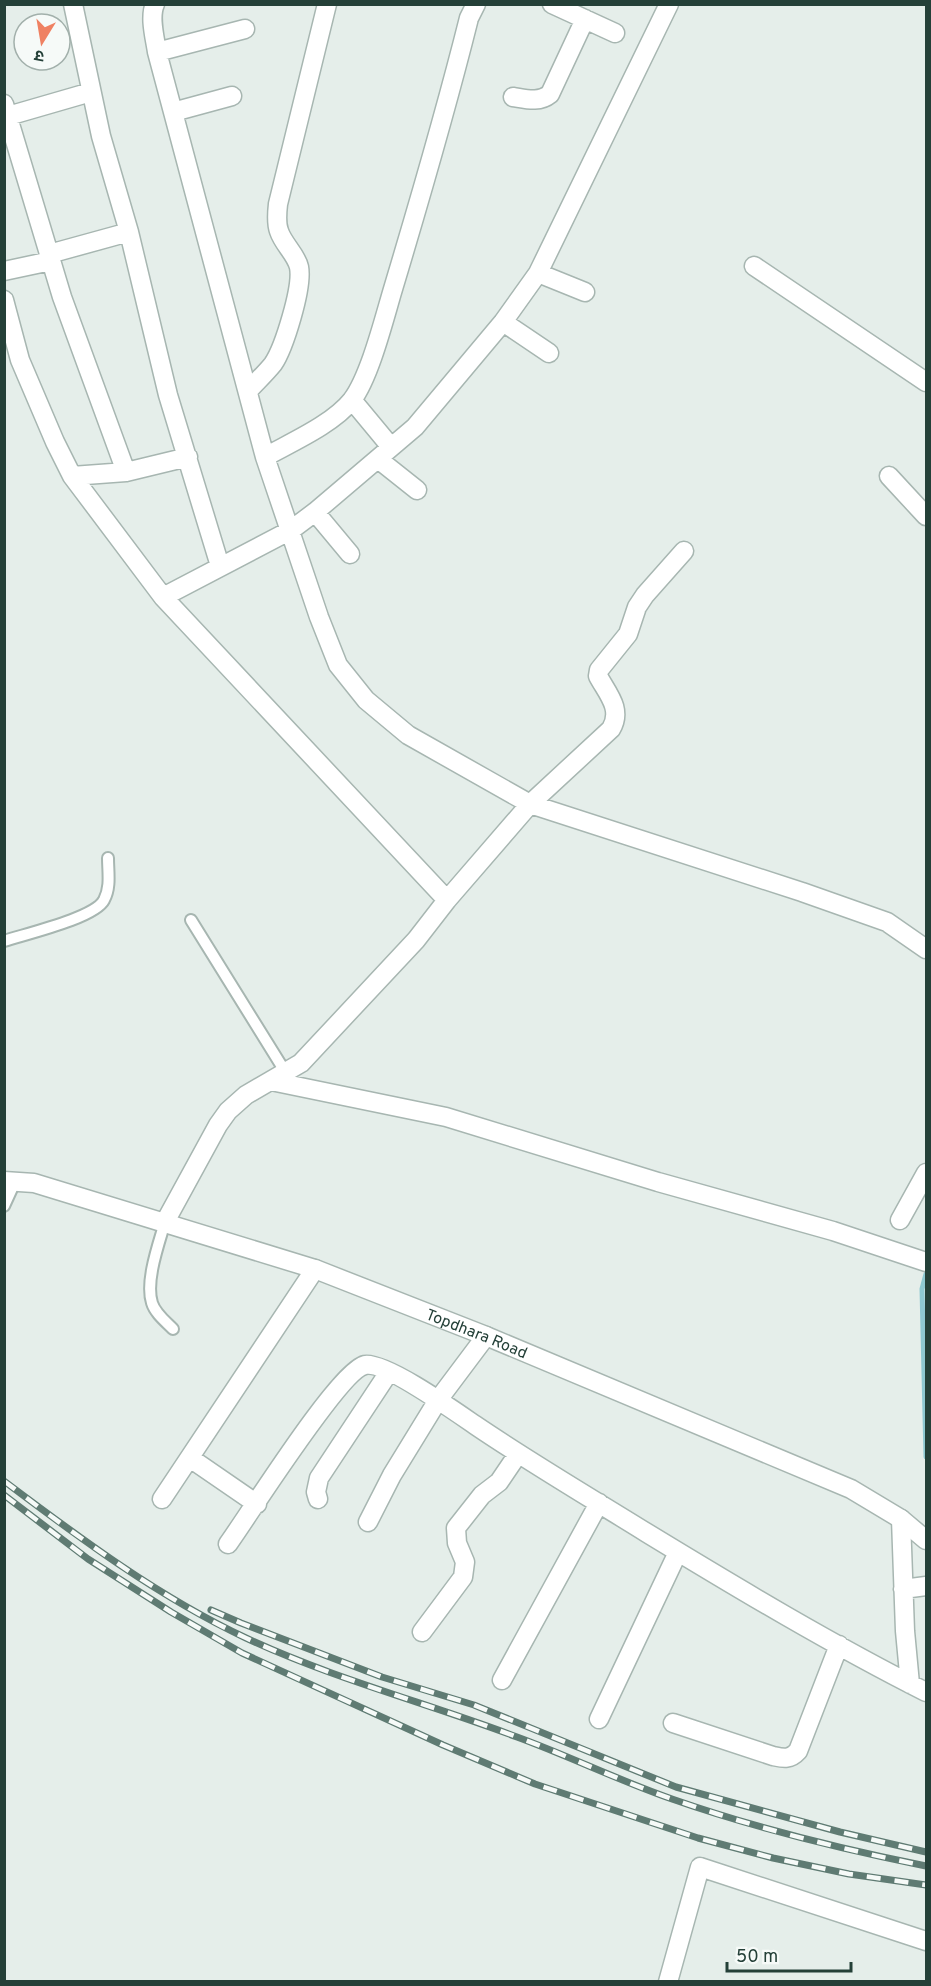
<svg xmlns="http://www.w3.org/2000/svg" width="931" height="1986" font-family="Overpass,'Noto Sans Devanagari',sans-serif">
	<rect width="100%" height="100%" fill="#e5eeea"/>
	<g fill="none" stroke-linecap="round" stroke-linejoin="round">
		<path stroke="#8fc9d1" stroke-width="5" d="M926,1274L922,1289L926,1457"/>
		<defs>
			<path id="service" d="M191,920L286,1073
				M4,941C25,934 95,918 104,900C111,887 108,872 108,858
				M4,1206L15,1182
				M165,1222C159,1243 145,1281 152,1303C155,1313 165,1321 173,1329"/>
			<path id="minor" d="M73,4L101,136L129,232L168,395L220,566
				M155,4C149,17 155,38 157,52L265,457L319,617L338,665L366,700L408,735L530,804L802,892L887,922L926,949
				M552,4L615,33
				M157,52L245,29
				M513,97C526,99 539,103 550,94L585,19
				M4,104L62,297L126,472
				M173,112L232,96
				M8,116L91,92
				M49,254L129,232
				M754,266L926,382
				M4,271L51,261
				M538,273L585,292
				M4,300L20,360L55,442L72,476L163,597L447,900
				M503,322L549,353
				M248,391C256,382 265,374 273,364C284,348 303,287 299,267C296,254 283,244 279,231C276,223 277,213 278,204L327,4
				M352,400L391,447
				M265,457C292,442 333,424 352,400C370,376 384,319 393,289C420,199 446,110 469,18L476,4
				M378,459L417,490
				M72,476L126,472L188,457
				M889,476L926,516
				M315,512L350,554
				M163,597L291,530L315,512L415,427L503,322L538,273L669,4
				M271,1081L446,1117L658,1182L833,1231L926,1262
				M900,1220L926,1173
				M165,1222L218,1125L228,1111L246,1095L301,1063L416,940L447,900L530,804L611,729C623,709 607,693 598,676L599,670L628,634L637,607L645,595L684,551
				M190,1458L257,1504
				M162,1499L315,1269
				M318,1499L316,1492L319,1478L389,1372
				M901,1519L905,1631L910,1684
				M368,1522L392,1475L438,1400L486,1336
				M228,1544C249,1515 339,1371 365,1365C384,1361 456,1412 475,1425C531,1463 589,1497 647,1533C739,1589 831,1644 926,1692
				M903,1589L926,1586
				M422,1632L463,1577L465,1562L457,1543L456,1528L482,1495L499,1482L518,1454
				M502,1680L599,1503
				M599,1719L678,1552
				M673,1723L773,1756C783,1758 790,1760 798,1751L839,1645
				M668,1982L700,1867L926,1941"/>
			<g id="tertiary">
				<path id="s1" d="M4,1181L34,1183L315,1269L486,1336L851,1489L901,1519L926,1540"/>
			</g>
		</defs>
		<use href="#service" stroke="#a7b6b1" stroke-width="14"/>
		<use href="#minor" stroke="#a7b6b1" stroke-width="21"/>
		<use href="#tertiary" stroke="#a7b6b1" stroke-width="21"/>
		<use href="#service" stroke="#fff" stroke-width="10"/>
		<use href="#minor" stroke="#fff" stroke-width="18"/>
		<use href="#tertiary" stroke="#fff" stroke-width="18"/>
		<defs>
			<path id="rail" d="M4,1481C81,1539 159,1597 246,1638C334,1679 427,1703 517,1737C569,1756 620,1781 672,1799C755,1828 841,1849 926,1866
				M4,1495L88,1559L171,1612L242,1653L443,1745L535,1784L698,1838L773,1858L849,1874L926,1885
				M211,1610L241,1623L382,1677L474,1705L676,1787L840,1832L926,1852"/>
		</defs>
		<use href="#rail" stroke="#5f7b73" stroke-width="7"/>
		<use href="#rail" stroke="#f6faf8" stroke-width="4.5" stroke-dasharray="14" stroke-linecap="butt"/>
	</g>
	<g text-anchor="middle" stroke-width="4.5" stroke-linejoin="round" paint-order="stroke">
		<g font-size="16" fill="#244038" stroke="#f6faf8">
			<text dy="6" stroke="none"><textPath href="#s1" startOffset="498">Topdhara Road</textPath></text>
		</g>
	</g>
	<rect width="931" height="1986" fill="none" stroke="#244038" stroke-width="12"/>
	<g transform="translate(42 42) rotate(191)"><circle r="28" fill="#f6faf8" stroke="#a2b0ab" stroke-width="1.5"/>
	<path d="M0-4.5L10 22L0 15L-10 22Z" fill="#ef8162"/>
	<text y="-9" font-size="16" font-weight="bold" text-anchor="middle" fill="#244038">उ</text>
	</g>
	<path d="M727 1962v9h124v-9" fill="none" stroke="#244038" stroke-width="3"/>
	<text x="736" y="1962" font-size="18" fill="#244038" stroke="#f6faf8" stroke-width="4.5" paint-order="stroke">50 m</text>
</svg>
